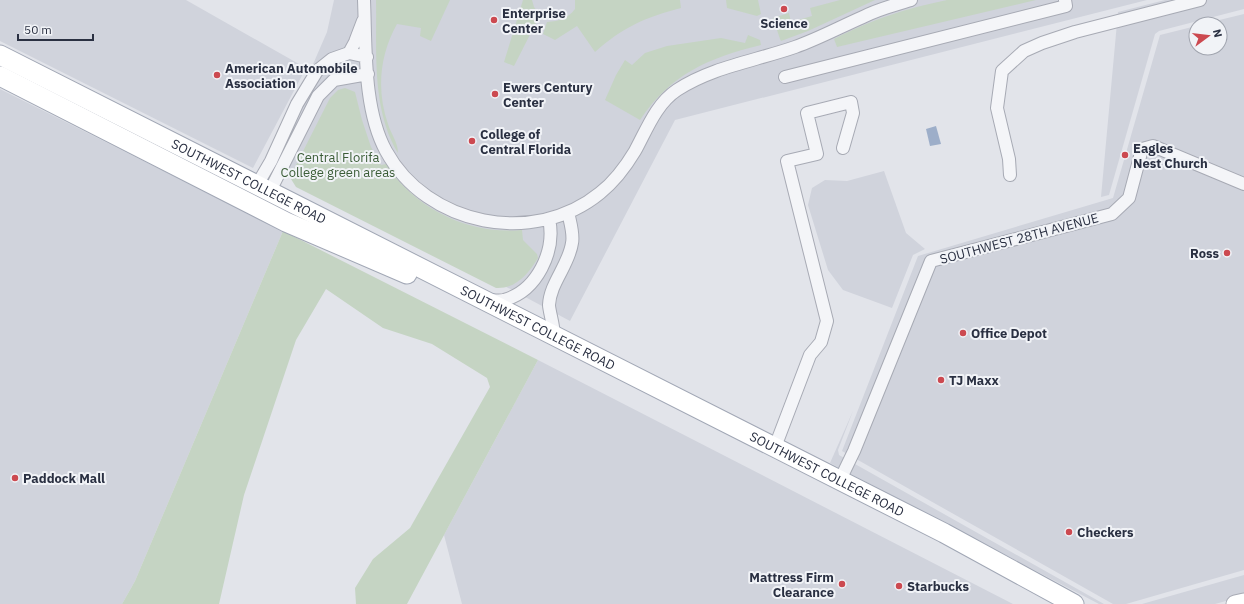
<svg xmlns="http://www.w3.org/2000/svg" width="1244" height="604" font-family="'IBM Plex Sans',sans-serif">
	<rect width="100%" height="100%" fill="#e2e4ea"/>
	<path fill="#d0d3dc" d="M0,0H186L306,68L253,168L0,41Z
		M334,0H1147L675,120L570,321L271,161L327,32Z
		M1165,0H1244V9L1159,31L1155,34L1109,195L1101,197L1118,12Z
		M1244,14V570L1126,604H1113L842,451L918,256L1113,198L1160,35L1196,26V48H1220V24H1203Z
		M0,89L283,231L135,581L122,604H0Z
		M884,171L906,233L925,249L913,255L892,308L843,290L828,270L808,205L812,188L825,180L847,181Z
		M538,360L1013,604H462L444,535Z
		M853,411L838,450L839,455L1104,604H1099L830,463Z
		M1244,575V596L1215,604H1142Z"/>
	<path fill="#c5d4c3" d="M376,0H450L431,41L420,36L421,28L397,24C380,54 376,90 388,124C391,134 398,142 398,153C371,108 377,50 376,0Z
		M523,0H532L534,7L540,15L514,66L504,62Z
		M575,0H680L681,8C646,17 623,27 595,52L577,26L555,40L543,34L547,22C560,21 567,19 575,9Z
		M726,0H758L761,14L757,16L727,8Z
		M840,0H875L808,31L781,41L780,39L773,18L789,13L791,22L812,16L810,8Z
		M947,0H1036L837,47L834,39C873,19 904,9 947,0Z
		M748,35L760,40L761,45C708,58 671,74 640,120L605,100L616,75L625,60L632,65L645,53L667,46L721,38L745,43Z
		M345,88L355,92L362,120L371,147L381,165L386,164C415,209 469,235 522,230L523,240L537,254L538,258C528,274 516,289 496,288L296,187L291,179L294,169L330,98L338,90Z
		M283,231L538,360L407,604H356L355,588L373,559L410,528L490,387L487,378L432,344L383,328L326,289L296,340L244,495L219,604H122L135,581Z"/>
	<path fill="#9daec9" d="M936,126L941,144L930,146L926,129Z"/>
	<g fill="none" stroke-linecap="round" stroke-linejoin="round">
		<defs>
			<path id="minor" d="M364,0C366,46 363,109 386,151C427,226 534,247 600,193C614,182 626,166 635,151C647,129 656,104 677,90C712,67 755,61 795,47C818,39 840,27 863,17C878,9 895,5 911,0
				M349,53L355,42L363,21
				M785,77L1066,6L1065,0
				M1010,175L1009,159L997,108L1002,71L1024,51L1042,43L1075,32L1200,0
				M257,185L271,161L297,104L317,71L332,59L349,53L367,57
				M270,191L318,96L334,80L368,74
				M488,300C493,300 499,301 504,300C537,291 556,251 549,219
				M554,335C554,327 549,310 549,305C550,283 569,265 572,243C574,234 570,222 568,212
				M775,447L810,355L821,342L827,321L787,161L817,154L807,113L851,102L853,113L843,148
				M840,480L854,451L931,261L1112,214L1129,198L1142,149L1153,146L1244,184"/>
			<path id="secondary" d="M1235,604L1244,602"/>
			<g id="primary">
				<path id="s1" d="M0,55L944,533L1074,604"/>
				<path d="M0,76L286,222L407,274"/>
			</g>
		</defs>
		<use href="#minor" stroke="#a7aab4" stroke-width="14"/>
		<use href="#secondary" stroke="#a7aab4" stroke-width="19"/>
		<use href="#primary" stroke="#a1a7b5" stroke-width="21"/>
		<use href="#minor" stroke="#f4f5f8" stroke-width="12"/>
		<use href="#secondary" stroke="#fff" stroke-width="17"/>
		<use href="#primary" stroke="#fff" stroke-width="19"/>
	</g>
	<g fill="#cc4950" stroke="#f1f3f7" stroke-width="1.5">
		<circle cx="784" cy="9" r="4"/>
		<circle cx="494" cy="20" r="4"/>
		<circle cx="217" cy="75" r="4"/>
		<circle cx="495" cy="94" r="4"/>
		<circle cx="472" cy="141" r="4"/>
		<circle cx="1125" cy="155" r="4"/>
		<circle cx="1227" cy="253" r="4"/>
		<circle cx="963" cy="333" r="4"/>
		<circle cx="941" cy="380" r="4"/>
		<circle cx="15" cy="478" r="4"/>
		<circle cx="1069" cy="532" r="4"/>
		<circle cx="842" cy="584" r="4"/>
		<circle cx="899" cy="586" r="4"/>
	</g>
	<g text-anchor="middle" stroke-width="4" stroke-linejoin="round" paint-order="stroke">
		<g font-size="13" font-weight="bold" fill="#2a3042" stroke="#f1f3f7" text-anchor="start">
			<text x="502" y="18">Enterprise<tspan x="502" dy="15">Center</tspan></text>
			<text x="784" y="28" text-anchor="middle">Science</text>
			<text x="225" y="73">American Automobile<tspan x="225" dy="15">Association</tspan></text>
			<text x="503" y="92">Ewers Century<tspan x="503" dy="15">Center</tspan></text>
			<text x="480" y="139">College of<tspan x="480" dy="15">Central Florida</tspan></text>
			<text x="1133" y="153">Eagles<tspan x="1133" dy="15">Nest Church</tspan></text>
			<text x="1219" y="258" text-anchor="end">Ross</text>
			<text x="971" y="338">Office Depot</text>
			<text x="949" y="385">TJ Maxx</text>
			<text x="23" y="483">Paddock Mall</text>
			<text x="1077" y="537">Checkers</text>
			<text x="834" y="582" text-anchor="end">Mattress Firm<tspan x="834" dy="15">Clearance</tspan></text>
			<text x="907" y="591">Starbucks</text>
		</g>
		<g font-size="13" fill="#3b5d37" stroke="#f1f3f7">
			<text x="338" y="162">Central Florifa<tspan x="338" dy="15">College green areas</tspan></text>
		</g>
		<g font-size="13" fill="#2a3042" stroke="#f1f3f7">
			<text dy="5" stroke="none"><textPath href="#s1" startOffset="279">SOUTHWEST COLLEGE ROAD</textPath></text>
			<text transform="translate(1019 238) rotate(-15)" y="5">SOUTHWEST 28TH AVENUE</text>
			<text dy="5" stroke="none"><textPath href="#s1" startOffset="603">SOUTHWEST COLLEGE ROAD</textPath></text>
			<text dy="5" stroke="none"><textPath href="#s1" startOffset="927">SOUTHWEST COLLEGE ROAD</textPath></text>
		</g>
	</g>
	<g transform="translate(1208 36) rotate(75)"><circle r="19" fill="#f1f3f7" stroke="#a1a5af"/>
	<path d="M0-3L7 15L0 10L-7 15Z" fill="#cc4950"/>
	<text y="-6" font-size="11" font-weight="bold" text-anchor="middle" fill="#2a3042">N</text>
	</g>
	<path d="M18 34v6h75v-6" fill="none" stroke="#2a3042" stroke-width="2"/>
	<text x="24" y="34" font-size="12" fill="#2a3042" stroke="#f1f3f7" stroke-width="3" paint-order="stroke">50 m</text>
</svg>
